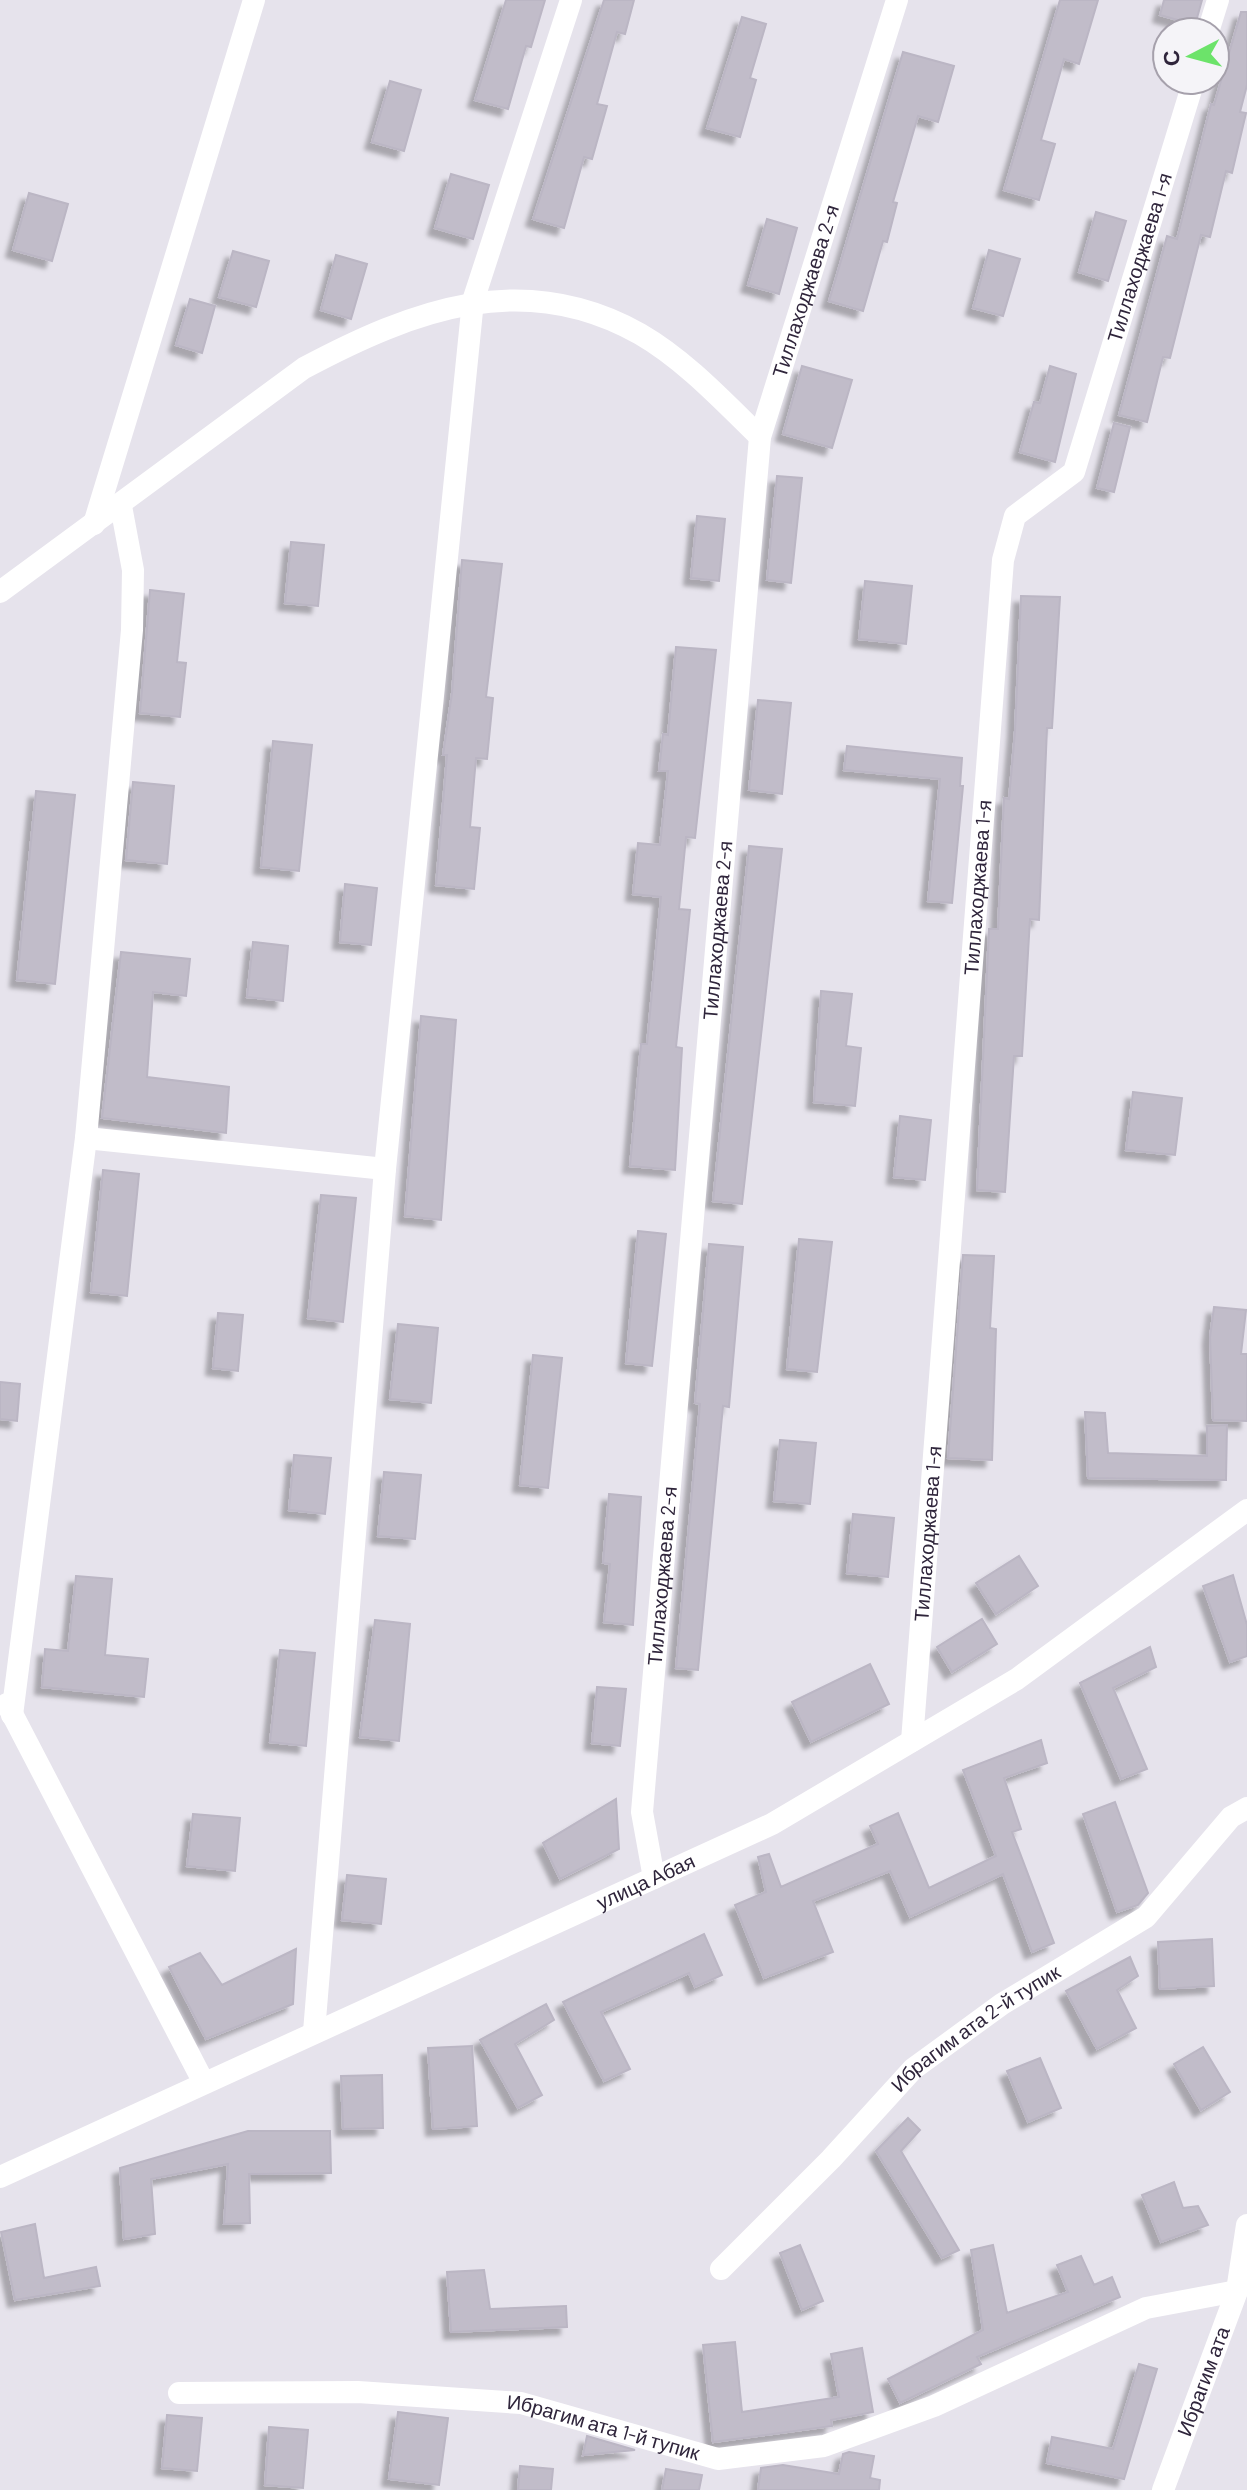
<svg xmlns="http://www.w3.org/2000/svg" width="1247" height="2490" font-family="Barlow,sans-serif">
	<defs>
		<filter id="shadow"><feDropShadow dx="-7" dy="7" stdDeviation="2" flood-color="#0004"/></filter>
	</defs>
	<rect width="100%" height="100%" fill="#e6e3ec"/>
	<path fill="#c1bcc9" stroke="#bbb6c4" stroke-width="2" filter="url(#shadow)" d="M506,0H545L531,47L526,46L508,109L475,100Z
		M604,0H634L625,34L617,32L597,104L607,106L592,159L584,157L564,228L533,219Z
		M1060,0H1098L1079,64L1064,59L1041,140L1055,144L1039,200L1004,190Z
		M1164,0H1202L1195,25L1160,15Z
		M1241,12H1247V85L1240,112L1246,113L1232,173L1226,171L1210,237L1201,235L1170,358L1163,357L1147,422L1119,415L1167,236L1177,239L1211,104L1214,105Z
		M742,17L766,24L750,78L756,80L740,137L707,128Z
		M903,52L954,66L938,122L918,116L893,202L897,203L887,242L883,241L863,311L829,301Z
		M390,81L421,90L404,151L372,142Z
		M451,174L489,185L473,239L435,228Z
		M29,193L68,204L52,261L13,250Z
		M1096,212L1126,221L1108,281L1079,272Z
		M767,219L797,228L779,294L748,285Z
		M989,250L1020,259L1003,316L973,308Z
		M233,251L269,261L256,307L219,297Z
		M336,255L367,264L351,319L321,310Z
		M190,299L215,306L202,353L176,345Z
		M802,366L852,380L832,448L783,434Z
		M1050,366L1076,374L1055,462L1020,452L1034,402L1040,403Z
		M1114,423L1130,427L1114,492L1097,488Z
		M777,476L802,478L791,583L767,580Z
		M697,516L725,519L719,581L691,578Z
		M291,542L324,545L318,606L285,603Z
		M462,560L502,564L486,697L493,698L487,759L476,758L470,827L480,828L474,889L436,885L447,755H443L452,693Z
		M865,581L912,586L906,644L859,639Z
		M150,590L184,594L177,662L186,663L180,717L140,713Z
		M1021,596L1060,597L1052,728H1047L1039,920L1030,919L1022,1056H1014L1005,1192L977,1190L989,929H998L1004,798L1009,799L1015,731Z
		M676,647L716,650L695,838L686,837L679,909L690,910L676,1047L682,1048L675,1170L630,1166L641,1044H647L661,897L633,894L638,843L660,845L668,771H659L663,734L668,735Z
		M758,700L791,703L782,794L749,790Z
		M273,741L312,745L299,871L261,867Z
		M847,746L962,758L960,786H963L952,903L928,901L940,779L844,770Z
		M133,782L174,786L167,864L126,860Z
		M36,791L75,795L55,984L17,980Z
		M749,846L782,849L742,1204L713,1201Z
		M345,884L377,888L371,945L340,942Z
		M253,942L288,946L283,1001L247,997Z
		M121,952L190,959L186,996L153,992L147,1077L229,1087L226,1133L102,1118Z
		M821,991L852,994L846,1046L861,1048L855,1106L814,1102Z
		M421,1016L456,1020L441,1220L405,1216Z
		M1133,1092L1182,1098L1175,1155L1126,1150Z
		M900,1116L931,1120L925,1180L894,1177Z
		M103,1170L139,1174L127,1296L91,1292Z
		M321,1195L356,1198L343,1322L308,1318Z
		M638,1231L666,1234L652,1366L626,1363Z
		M799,1239L832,1242L817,1372L787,1369Z
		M709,1244L743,1247L729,1407L723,1406L698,1670L676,1668L700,1404L695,1403Z
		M963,1255L994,1256L990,1328L996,1329L992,1460L948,1458Z
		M1214,1307L1246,1310L1241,1354H1247V1421L1213,1420L1210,1337Z
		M218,1313L243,1315L238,1371L213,1368Z
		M398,1324L438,1328L431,1403L390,1399Z
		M533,1355L562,1358L548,1488L520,1485Z
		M0,1382L20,1384L17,1421L0,1419Z
		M1085,1412L1105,1413L1108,1453L1207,1456V1426L1227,1425L1226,1480L1088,1478Z
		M780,1440L816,1443L810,1504L774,1501Z
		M294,1455L331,1458L325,1514L289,1510Z
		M384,1472L421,1475L415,1539L378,1536Z
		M609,1494L641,1497L633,1625L604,1622L610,1564L603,1563Z
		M853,1514L894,1518L888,1577L847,1573Z
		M1019,1556L1038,1586L996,1614L976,1583Z
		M1233,1575L1247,1625V1656L1230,1662L1203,1586Z
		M76,1576L112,1579L105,1655L148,1659L144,1697L42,1687L45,1649L68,1651Z
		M982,1619L997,1644L952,1672L937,1647Z
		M375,1620L410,1624L399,1741L360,1737Z
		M1150,1647L1156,1667L1113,1688L1147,1769L1121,1779L1080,1683Z
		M280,1650L315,1653L306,1746L270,1742Z
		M870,1664L889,1704L811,1742L792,1702Z
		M597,1687L626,1689L620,1746L592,1743Z
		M1041,1740L1047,1763L1004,1778L1021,1829L1012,1832L1054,1943L1032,1952L1003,1874L910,1917L890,1871L813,1901L833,1952L764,1978L735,1905L766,1892L758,1857L769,1854L781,1887L878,1844L870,1826L898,1813L929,1888L996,1856L963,1770Z
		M616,1799L619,1849L560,1879L543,1843Z
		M1115,1802L1148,1893L1138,1905L1117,1912L1083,1814Z
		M193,1814L240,1818L235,1871L187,1866Z
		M347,1875L386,1879L381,1924L342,1920Z
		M704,1934L722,1975L695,1987L689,1973L601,2012L630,2069L604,2081L563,2002Z
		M1212,1939L1214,1986L1160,1989L1158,1942Z
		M296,1949L293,2004L206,2039L169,1967L200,1953L222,1985Z
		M1130,1957L1138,1976L1117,1990L1136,2028L1097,2049L1066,1991Z
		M546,2004L554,2020L515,2044L542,2095L518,2108L480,2040Z
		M472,2046L477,2126L433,2129L428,2048Z
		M1203,2047L1230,2092L1201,2110L1174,2064Z
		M1040,2058L1061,2108L1028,2122L1007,2071Z
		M382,2075L383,2128L343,2129L341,2076Z
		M908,2118L920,2130L901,2151L959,2250L942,2258L876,2151Z
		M248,2131H330L331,2173L249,2174L250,2223L224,2224L228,2164L151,2179L155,2234L124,2239L120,2168Z
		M1174,2182L1183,2208L1198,2206L1208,2225L1161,2242L1142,2195Z
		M35,2224L44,2278L96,2267L100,2286L15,2300L1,2232Z
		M800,2245L823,2301L802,2310L780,2253Z
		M993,2245L1007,2313L1068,2292L1057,2265L1081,2256L1094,2285L1112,2277L1120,2297L977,2357L981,2364L900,2403L888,2379L983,2330L971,2250Z
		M484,2270L490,2309L566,2306L567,2327L451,2332L447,2272Z
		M735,2342L742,2412L839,2397L831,2354L862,2348L873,2412L831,2420L832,2426L713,2442L703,2345Z
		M1139,2364L1157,2369L1124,2479L1047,2463L1052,2437L1113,2449Z
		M398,2412L448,2418L439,2485L389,2479Z
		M167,2415L202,2418L197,2471L162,2468Z
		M269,2427L308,2430L303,2488L265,2485Z
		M587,2436L635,2450L583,2455Z
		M849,2452L874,2456L870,2478L880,2480L879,2490H758L761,2468L783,2465L839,2474L843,2454Z
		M520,2466L553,2469L551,2490H518Z
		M666,2469L702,2475L699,2490H662Z"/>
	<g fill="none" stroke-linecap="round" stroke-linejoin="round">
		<g stroke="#fff" stroke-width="22">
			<path d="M1208,32L1218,0"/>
			<path d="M94,524L254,0"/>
			<path d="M0,592L304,368C413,310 523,268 640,334C685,360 723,401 760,437"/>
			<path d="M86,1138L385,1169"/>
			<path d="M7,1704L204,2083"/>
			<path d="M12,1715L86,1138L132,630L133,570L121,506"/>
			<path id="s1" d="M912,1741L1003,560L1015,516L1074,472L1194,80"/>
			<path id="s2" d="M654,1878L642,1812L760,437L897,0"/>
			<path d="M314,2032L385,1169L473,301L571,0"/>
			<path id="s3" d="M0,2177L772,1824L1017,1679L1247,1510"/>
			<path id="s4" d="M721,2269L831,2159L913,2069L1002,2004L1146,1917L1231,1817L1247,1808"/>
			<path id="s5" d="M179,2393L358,2392L521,2403L718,2459L824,2446L934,2406L1146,2308L1237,2291"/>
			<path id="s6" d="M1163,2490L1237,2291L1247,2225"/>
		</g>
	</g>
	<g text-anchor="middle" stroke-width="8" stroke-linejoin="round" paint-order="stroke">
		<g font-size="20" fill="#2f253b" stroke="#f5f4f8">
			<text dy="7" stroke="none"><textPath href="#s1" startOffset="1528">Тиллаходжаева 1-я</textPath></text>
			<text dy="7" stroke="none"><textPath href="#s2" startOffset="1600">Тиллаходжаева 2-я</textPath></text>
			<text dy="7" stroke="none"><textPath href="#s1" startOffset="856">Тиллаходжаева 1-я</textPath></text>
			<text dy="7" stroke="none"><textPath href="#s2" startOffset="952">Тиллаходжаева 2-я</textPath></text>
			<text dy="7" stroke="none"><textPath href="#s1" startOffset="208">Тиллаходжаева 1-я</textPath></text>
			<text dy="7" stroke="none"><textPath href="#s2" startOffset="304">Тиллаходжаева 2-я</textPath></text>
			<text dy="7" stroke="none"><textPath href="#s3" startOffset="710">улица Абая</textPath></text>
			<text dy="7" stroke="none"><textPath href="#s4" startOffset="352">Ибрагим ата 2-й тупик</textPath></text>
			<text dy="7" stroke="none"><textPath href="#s6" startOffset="116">Ибрагим ата</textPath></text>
			<text dy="7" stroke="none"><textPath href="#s5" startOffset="428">Ибрагим ата 1-й тупик</textPath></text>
		</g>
	</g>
	<g transform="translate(1191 56) rotate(264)"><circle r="38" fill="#f5f4f8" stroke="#a6a1ac" stroke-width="2"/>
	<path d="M0-6L14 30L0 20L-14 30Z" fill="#6ce36a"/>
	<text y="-12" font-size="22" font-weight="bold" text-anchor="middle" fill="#2f253b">С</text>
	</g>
</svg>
